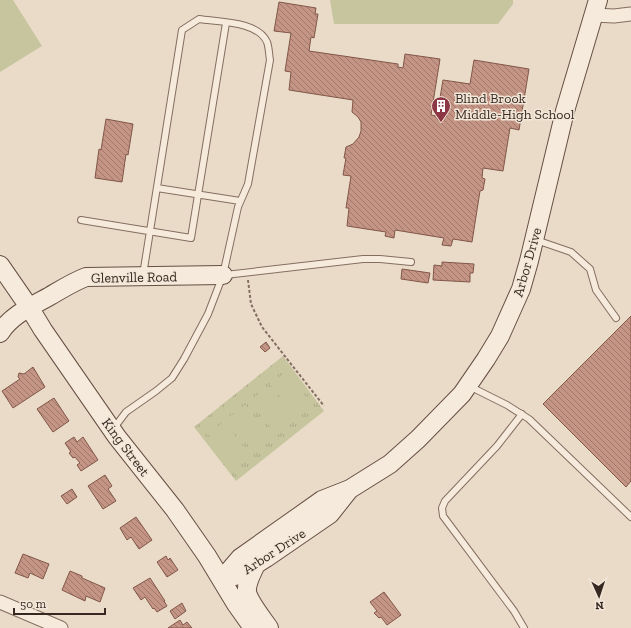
<svg xmlns="http://www.w3.org/2000/svg" width="631" height="628" font-family="'Zilla Slab',serif">
	<defs>
		<pattern id="grass-tufts" width="24" height="20" patternUnits="userSpaceOnUse"><rect width="24" height="20" fill="#c7c59e"/><path d="M3 7l-1-3M5 7V3M7 7l1-3M15 17l-1-3M17 17v-4M19 17l1-3" fill="none" stroke="#aca988"/></pattern>
		<pattern id="building-back-hatch" width="6" height="6" patternUnits="userSpaceOnUse"><rect width="6" height="6" fill="#c49484"/><path d="M-1 5l2 2M0 0l6 6M5-1l2 2" fill="none" stroke="#a0796c"/></pattern>
	</defs>
	<rect width="100%" height="100%" fill="#eadbc9"/>
	<path fill="url(#grass-tufts)" d="M283,356L324,411L236,481L194,427Z"/>
	<path fill="#c7c59e" d="M0,0H13L42,46L0,72Z
		M330,0H513V4L498,24H334Z
		M286,372L313,406L297,418L270,384Z
		M266,388L293,422L277,435L250,401Z
		M245,405L272,439L256,451L229,417Z
		M224,422L251,456L236,468L208,434Z"/>
	<path fill="url(#building-back-hatch)" stroke="#815648" d="M279,2L316,8L315,14H318L314,38L311,37L309,51L398,64V67L403,68L405,54L440,59L431,115L437,116L443,80L470,84L474,60L529,69L519,130L510,128L503,171L483,168L482,178L485,179L483,190L480,191L472,242L453,239L451,246L442,245L444,238L395,230L394,238L385,236L386,232L347,226L349,208H346L351,176L343,175L346,158H344L346,147L353,144L359,137L361,131V122L358,117L352,112L353,100L289,90L291,72L285,71L291,33L274,31Z
		M106,119L133,124L128,155L126,154L122,182L95,178L99,149L101,150Z
		M442,262L474,264L473,273H470V282L433,280L434,265L442,266Z
		M402,269L430,273L428,283L401,279Z
		M631,316V481L626,487L543,404Z
		M266,342L270,348L265,352L260,347Z
		M33,367L45,387L13,408L2,391L20,379L18,377L19,373L24,374Z
		M54,398L69,421L53,432L37,409Z
		M74,437L77,442L83,437L98,460L81,471L77,465L80,463L75,457L73,458L69,453L71,452L65,443Z
		M105,475L112,486L108,489L116,501L103,509L88,486Z
		M72,489L77,497L67,504L61,496Z
		M136,517L152,540L139,549L131,537L127,540L120,528Z
		M23,554L49,564L43,579L30,573L28,578L15,573Z
		M166,556L168,560L170,558L178,570L167,577L157,562Z
		M70,571L82,576V578L105,588L100,602L86,596L85,601L62,590Z
		M150,578L165,601H164L167,606L157,612L154,608L153,609L145,597L141,600L133,588Z
		M384,592L401,615L387,625L381,617L379,618L374,613L377,611L370,602Z
		M182,603L186,611L175,619L170,611Z
		M180,620L183,625L187,622L192,628H168Z"/>
	<g fill="none" stroke-linecap="round" stroke-linejoin="round">
		<defs>
			<path id="lane" d="M157,188L240,201
				M81,220L191,238L226,23
				M536,240L571,252L590,269L596,290L616,318
				M225,275L363,259H380L411,262
				M469,386L507,405L529,419L631,517
				M522,414L497,446L445,501L442,508L443,516L514,611L524,628
				M114,428L126,412L156,391L172,378L184,359L208,314L223,275L238,207L248,184L270,60C269,55 269,47 267,42C258,21 218,22 199,19L182,30L143,275"/>
			<path id="street" d="M594,15L614,16L631,14
				M0,602L61,628"/>
			<path id="secondary" d="M0,265L29,307L43,330L117,437L175,510L207,556L236,604L253,628
				M0,333C11,315 32,306 50,296C62,289 73,282 86,277L223,275
				M256,564C253,572 246,582 247,592C249,602 263,619 269,628
				M222,579L240,558L322,500L350,489L390,464L418,439L462,394L486,359L500,336L521,289L529,261L565,111L598,0
				M222,579L239,575L266,558L330,514L349,490"/>
		</defs>
		<use href="#lane" stroke="#846e60" stroke-width="8"/>
		<use href="#street" stroke="#846e60" stroke-width="15"/>
		<use href="#secondary" stroke="#664f43" stroke-width="20"/>
		<path stroke="#846e60" stroke-width="2" stroke-dasharray="3 2" stroke-linecap="butt" d="M248,280L251,304L262,327L324,406"/>
		<use href="#lane" stroke="#f5eadc" stroke-width="6"/>
		<use href="#street" stroke="#f5eadc" stroke-width="13"/>
		<use href="#secondary" stroke="#f5eadc" stroke-width="18"/>
	</g>
	<defs>
		<symbol id="building-pin" viewBox="-11 -11 22 30"><path d="M0 17L-7.5 6A9.5 9.5 0 1 1 7.5 6Z" fill="#8d3745" stroke="#f2e7d8"/><path d="M-4-6H4V6H1V3H-1V6H-4ZM-2.5-4.3h1.7v1.8h-1.7ZM.8-4.3h1.7v1.8H.8ZM-2.5-1h1.7V.8h-1.7ZM.8-1h1.7V.8H.8Z" fill="#fff"/></symbol>
	</defs>
	<g fill-rule="evenodd">
		<use href="#building-pin" x="430" y="95" width="22" height="30"/>
	</g>
	<g text-anchor="middle" stroke-width="3" stroke-linejoin="round" paint-order="stroke">
		<g font-size="14" fill="#372922" stroke="#f2e7d8" text-anchor="start">
			<text x="455" y="103">Blind Brook<tspan x="455" dy="16">Middle-High School</tspan></text>
		</g>
		<g font-size="14" fill="#372922" stroke="#f2e7d8">
			<text transform="translate(527 262) rotate(-74)" y="5">Arbor Drive</text>
			<text transform="translate(134 277) rotate(-1)" y="5">Glenville Road</text>
			<text transform="translate(126 447) rotate(53)" y="5">King Street</text>
			<text transform="translate(274 551) rotate(-33)" y="5">Arbor Drive</text>
		</g>
	</g>
	<g transform="translate(599 596) rotate(177)" stroke="#f2e7d8" stroke-width="3" paint-order="stroke">
	<path d="M0-3L7 15L0 10L-7 15Z" fill="#372922"/>
	<text y="-6" font-size="11" font-weight="bold" text-anchor="middle" fill="#372922">N</text>
	</g>
	<path d="M14 608v6h91v-6" fill="none" stroke="#372922" stroke-width="2"/>
	<text x="20" y="608" font-size="12" fill="#372922" stroke="#f2e7d8" stroke-width="3" paint-order="stroke">50 m</text>
</svg>
